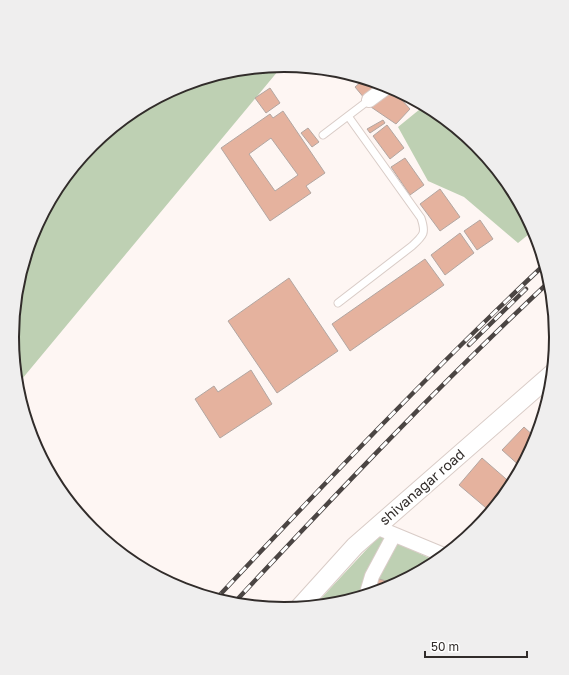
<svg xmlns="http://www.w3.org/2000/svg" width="569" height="675" font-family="'Golos Text',sans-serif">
	<rect width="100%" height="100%" fill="#fef6f3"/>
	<path fill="#bed0b3" d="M283,65L17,385L12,337L17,284L33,233L58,186L92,145L133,111L180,86L232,70Z
		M425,105L436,111L477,145L511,186L534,230L518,243L464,197L428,181L398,127Z
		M380,535L438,562L389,589L337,605L313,607Z"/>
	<path fill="#e5b29e" stroke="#b2a6a1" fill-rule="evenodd" d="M358,76L383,84L365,99L355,87L362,81Z
		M270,88L280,103L266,113L255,98Z
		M392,89L410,109L396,124L371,107Z
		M283,111L325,173L306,186L311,193L270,221L221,148L270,114L273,118ZM271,138L298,175L275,191L249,154Z
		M383,120L385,123L370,133L367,129Z
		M387,125L404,148L390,159L373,136Z
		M308,128L319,142L312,147L301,133Z
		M405,158L424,185L410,195L391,167Z
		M440,189L460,217L440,231L420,204Z
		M480,220L493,239L477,250L464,231Z
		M460,233L474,253L445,275L431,255Z
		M425,259L444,285L350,351L332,324Z
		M289,278L338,351L277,393L228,321Z
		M251,370L272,404L220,438L195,399L214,386L218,392Z
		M524,427L537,439L522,468L502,450Z
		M482,458L513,485L511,489L492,513L459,485Z
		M376,578L389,582L388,586L392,587L371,595Z"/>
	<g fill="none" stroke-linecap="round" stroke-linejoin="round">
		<defs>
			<path id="service" d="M323,135L369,100
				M338,303L412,246C424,235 426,233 421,218L348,116"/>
			<path id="minor" d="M369,100L388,86
				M376,527L446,556
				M366,596L372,576L394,535"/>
			<path id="tertiary" d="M298,609L355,546L554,372"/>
		</defs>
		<use href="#service" stroke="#d9ccc7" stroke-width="9"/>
		<use href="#minor" stroke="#d9ccc7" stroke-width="16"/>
		<use href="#tertiary" stroke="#d9ccc7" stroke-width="20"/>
		<use href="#service" stroke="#fff" stroke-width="7"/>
		<use href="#minor" stroke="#fff" stroke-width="14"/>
		<use href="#tertiary" stroke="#fff" stroke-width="18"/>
		<defs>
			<path id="rail" d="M469,345L526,289
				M215,600C323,485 431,371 545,264
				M232,605C336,494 440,384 551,280"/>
		</defs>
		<use href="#rail" stroke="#4b4543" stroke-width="4.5"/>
		<use href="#rail" stroke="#fff" stroke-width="3" stroke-dasharray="9" stroke-linecap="butt"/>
	</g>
	<g text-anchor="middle" stroke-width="3.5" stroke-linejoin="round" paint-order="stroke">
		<g font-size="14" fill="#312c2a" stroke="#fff">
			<text transform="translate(422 487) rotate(-41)" y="5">shivanagar road</text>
		</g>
	</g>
	<path d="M0 0H569V675H0ZM19 337a265 265 0 1 1 530 0a265 265 0 1 1-530 0Z" fill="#efeeee" fill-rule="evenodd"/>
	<path fill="none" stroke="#312c2a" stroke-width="2" d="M19 337a265 265 0 1 1 530 0a265 265 0 1 1-530 0Z"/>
	<path d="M425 651v6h102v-6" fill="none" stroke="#312c2a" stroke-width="2"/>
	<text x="431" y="651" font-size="12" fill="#312c2a" stroke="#ffffff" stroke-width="3" paint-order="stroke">50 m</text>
</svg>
